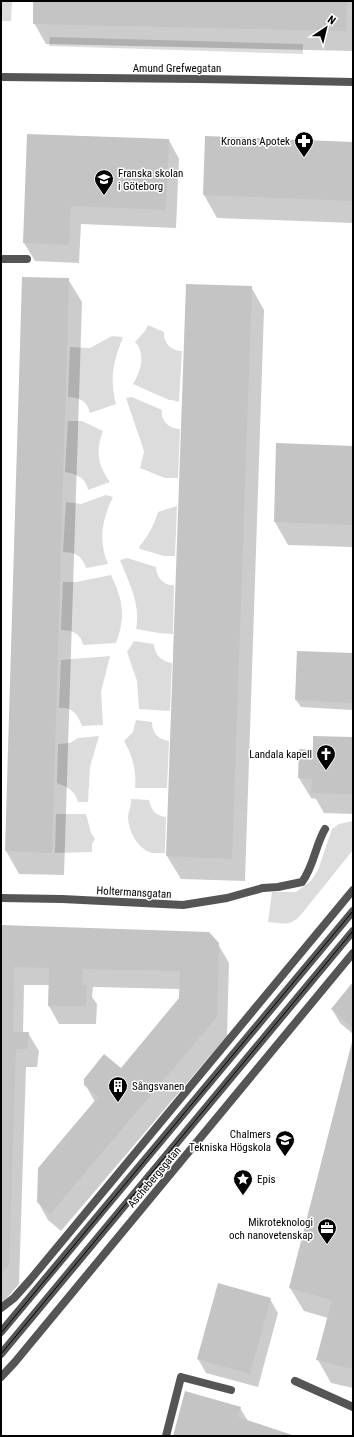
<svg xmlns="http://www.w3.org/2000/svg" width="354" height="1437" font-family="'Roboto Condensed',sans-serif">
	<rect width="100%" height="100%" fill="#fff"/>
	<path fill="#dcdcdc" d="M1,1H12L11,21H1Z
		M50,37L303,44V54L49,46Z
		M148,325L164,332C163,342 171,351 182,351L179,402L172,400H169L133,384C141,371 146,354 135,342L145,331Z
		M112,336L123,337C114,360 109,378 116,404L90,413C87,402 81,397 68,397L70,347L90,348Z
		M132,397L162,410C160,420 169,429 180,429L178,478H165L140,468L144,452L143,448L126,398Z
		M68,421H82L103,431C95,452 98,465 110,482L88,490C86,478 77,474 65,472Z
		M106,495L113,497C102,519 98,541 108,564L86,568C82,556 76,552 63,552L66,502L81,504Z
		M177,506L175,556H164L140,549L139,547C148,536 154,526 158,512Z
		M127,558L156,567C156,576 163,586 174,585L173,634L159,633L136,629C141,604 129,583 120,560Z
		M111,575C123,600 126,616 116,643L83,645C81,634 73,630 61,630L63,582H76Z
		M134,641L154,644C154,654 162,662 172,663L170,711L139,709L137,681L127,652Z
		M110,656L101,692L103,725L82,726C78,715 72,706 59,708L61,660Z
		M136,720L152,722C152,733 158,739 169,741L167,788H135C137,773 132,754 124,741L133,732Z
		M99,736L90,767L88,802H78C75,790 67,787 57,783L58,744L70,743L78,738Z
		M131,799L149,800C151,810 156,816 166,817L165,853C161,853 156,853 152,853C138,849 129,832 128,818C128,811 132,805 131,799Z
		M56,814H86L91,833L95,839L92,844V852L55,853Z
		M353,821V850L304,911C291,927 287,924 268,922L272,892H296L311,881L318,870L332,829L339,824Z"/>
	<path fill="#0003" d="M34,1H353V51L46,44L34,23Z
		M28,135L169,140L179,159L176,228L81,224L79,263L35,261L24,243Z
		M353,143V223L217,218L204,195Z
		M68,279L82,302L64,875L19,874L6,851Z
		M251,287L264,310L245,881L181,879L167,856Z
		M353,447V547L288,545L275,522Z
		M353,654V710L301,707L296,700Z
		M353,738V814L324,813L316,799L311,798L299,778L314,751Z
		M1,926L218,944L229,963L227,1036L61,1231L48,1220L38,1202L95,1102L85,1084L121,1070L180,999V989L93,987L92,997L97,1004L96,1024H59L49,1006V985H24L23,1033H28L39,1051L37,1067H26L19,1284L1,1305Z
		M353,984V1034L340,1023L332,1009Z
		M353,1045V1388L331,1383L318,1360L328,1318L304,1311L290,1288Z
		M270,1299L278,1313L258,1387L206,1373L198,1359Z
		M240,1408L248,1421L293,1436H174Z"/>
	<path fill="#c4c4c4" d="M33,1H347L346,31L33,24Z
		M27,134L169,139L166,210L71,206L69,245L23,243Z
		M205,136L353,142V201L203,195Z
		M22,277L69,278L52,853L5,851Z
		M186,284L252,286L232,859L166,856Z
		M276,443L353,446V525L274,522Z
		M297,651L353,653V703L295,700Z
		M313,736L353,737V794L311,793L312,779L298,778L299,749L313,750Z
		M1,925L209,932L219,943L217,1017L50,1214L37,1202L38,1168L98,1097L84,1085V1079L104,1054L121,1068L179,998L180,971L83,969L82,985H87L86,1006H48L49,968L14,967L13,1032H29L27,1049H16L9,1265L1,1275Z
		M353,982V1028L331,1009Z
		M352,1042H353V1369L316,1360L332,1300L289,1288Z
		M218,1283L271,1298L250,1374L197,1359Z
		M185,1391L241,1407L238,1417L295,1436H173Z"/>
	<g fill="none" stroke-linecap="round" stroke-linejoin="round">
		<path stroke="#555" stroke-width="8" d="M1,259H27
			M263,888L278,887L302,882C314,866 315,846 325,829
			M1,1332L353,911
			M1,1354L353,931
			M166,1436L181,1377L231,1390"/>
		<path stroke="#555" stroke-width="8" d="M1,77L199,79L353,82
			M1,898L62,899L183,905L227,898L263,888
			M295,1381L353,1407"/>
		<path stroke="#555" stroke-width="8" d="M1,1308L14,1298L30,1280L353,890
			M1,1377L15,1362L353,953"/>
		<path stroke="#000" stroke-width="1" d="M1,1333L353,911
			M1,1354L353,931"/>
	</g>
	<defs>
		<symbol id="pharmacy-pin" viewBox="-11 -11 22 30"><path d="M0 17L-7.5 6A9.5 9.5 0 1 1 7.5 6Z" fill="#000" stroke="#fff"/><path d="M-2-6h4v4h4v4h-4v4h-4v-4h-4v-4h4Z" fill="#fff"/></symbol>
		<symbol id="school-pin" viewBox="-11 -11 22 30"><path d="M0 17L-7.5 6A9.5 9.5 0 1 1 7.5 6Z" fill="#000" stroke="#fff"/><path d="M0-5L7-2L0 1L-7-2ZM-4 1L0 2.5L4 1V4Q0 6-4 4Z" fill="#fff"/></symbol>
		<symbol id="church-pin" viewBox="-11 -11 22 30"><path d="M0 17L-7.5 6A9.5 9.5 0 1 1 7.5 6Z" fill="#000" stroke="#fff"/><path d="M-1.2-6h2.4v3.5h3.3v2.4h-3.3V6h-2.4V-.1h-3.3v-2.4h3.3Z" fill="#fff"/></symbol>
		<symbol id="building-pin" viewBox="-11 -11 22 30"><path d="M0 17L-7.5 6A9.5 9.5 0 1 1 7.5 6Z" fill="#000" stroke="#fff"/><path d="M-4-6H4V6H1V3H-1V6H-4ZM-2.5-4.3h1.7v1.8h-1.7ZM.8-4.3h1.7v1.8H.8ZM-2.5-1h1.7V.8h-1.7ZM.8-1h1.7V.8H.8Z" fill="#fff"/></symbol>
		<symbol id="university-pin" viewBox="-11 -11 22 30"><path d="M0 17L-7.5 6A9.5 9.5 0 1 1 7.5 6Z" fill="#000" stroke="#fff"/><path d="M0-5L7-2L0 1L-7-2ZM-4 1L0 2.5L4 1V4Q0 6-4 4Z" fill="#fff"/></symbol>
		<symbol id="sight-pin" viewBox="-11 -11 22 30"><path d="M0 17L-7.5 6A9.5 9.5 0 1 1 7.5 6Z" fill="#000" stroke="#fff"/><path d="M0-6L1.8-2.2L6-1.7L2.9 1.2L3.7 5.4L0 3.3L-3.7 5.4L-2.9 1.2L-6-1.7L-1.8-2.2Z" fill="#fff"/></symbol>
		<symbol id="office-pin" viewBox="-11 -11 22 30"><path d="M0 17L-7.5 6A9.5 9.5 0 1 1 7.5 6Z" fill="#000" stroke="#fff"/><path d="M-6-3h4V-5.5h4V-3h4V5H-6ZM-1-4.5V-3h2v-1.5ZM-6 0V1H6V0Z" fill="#fff"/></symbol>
	</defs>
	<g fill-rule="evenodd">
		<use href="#pharmacy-pin" x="293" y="130" width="22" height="30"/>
		<use href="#school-pin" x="93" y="168" width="22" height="30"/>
		<use href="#church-pin" x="315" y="743" width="22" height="30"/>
		<use href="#building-pin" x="107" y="1075" width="22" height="30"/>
		<use href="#university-pin" x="274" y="1129" width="22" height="30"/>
		<use href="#sight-pin" x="232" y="1168" width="22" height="30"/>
		<use href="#office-pin" x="316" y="1217" width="22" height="30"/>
	</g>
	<g text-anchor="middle" stroke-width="3" stroke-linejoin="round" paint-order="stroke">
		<g font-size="11" fill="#000" stroke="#fff">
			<text x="177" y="72">Amund Grefwegatan</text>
			<text transform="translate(134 892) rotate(3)" y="4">Holtermansgatan</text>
			<text transform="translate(154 1177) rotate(-50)" y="4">Aschebergsgatan</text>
		</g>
		<g font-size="11" fill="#000" stroke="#fff" text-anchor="end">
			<text x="290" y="145">Kronans Apotek</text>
			<text x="118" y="177" text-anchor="start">Franska skolan<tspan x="118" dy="13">i Göteborg</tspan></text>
			<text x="312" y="758">Landala kapell</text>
			<text x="132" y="1090" text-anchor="start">Sångsvanen</text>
			<text x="271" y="1138">Chalmers<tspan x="271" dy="13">Tekniska Högskola</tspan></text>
			<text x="257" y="1183" text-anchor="start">Epis</text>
			<text x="313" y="1226">Mikroteknologi<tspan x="313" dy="13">och nanovetenskap</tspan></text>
		</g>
	</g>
	<rect width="354" height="1437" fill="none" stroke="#000000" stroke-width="4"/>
	<g transform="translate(326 28) rotate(35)" stroke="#ffffff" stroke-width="3" paint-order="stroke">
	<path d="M0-3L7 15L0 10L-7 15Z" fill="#000000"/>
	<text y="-6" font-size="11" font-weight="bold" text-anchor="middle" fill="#000000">N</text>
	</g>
</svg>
